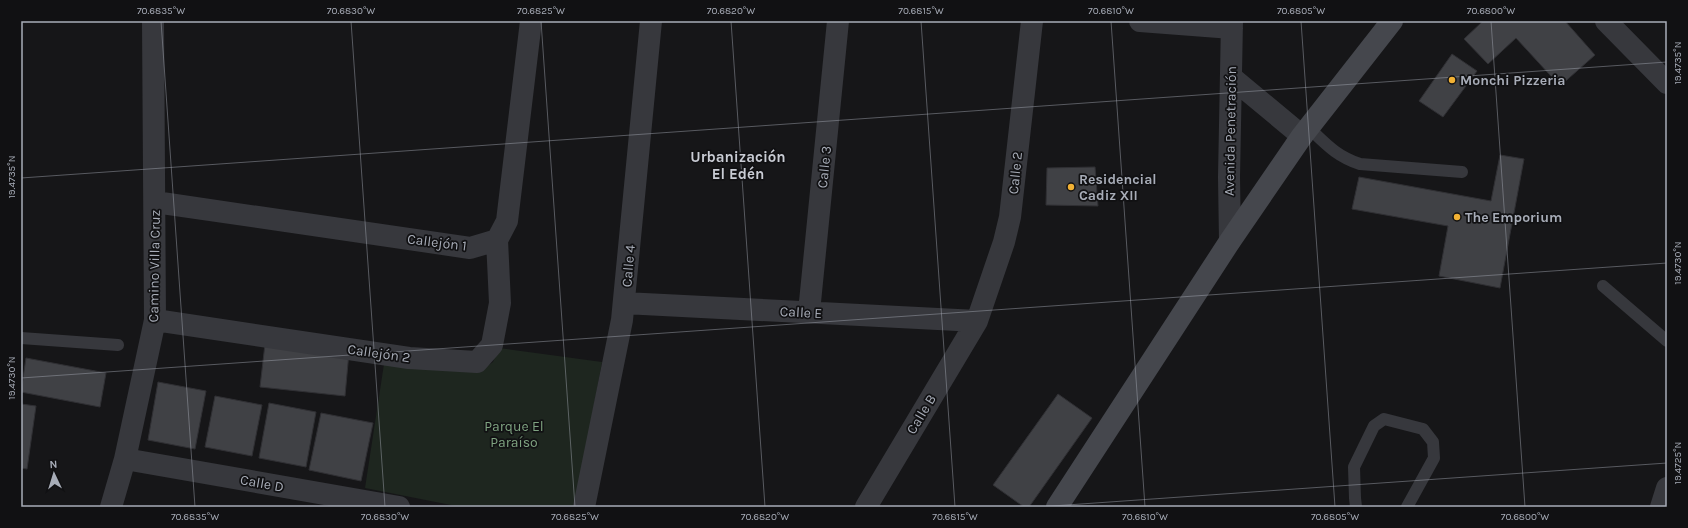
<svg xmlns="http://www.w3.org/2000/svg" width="1688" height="528" font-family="Karla,sans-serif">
	<rect width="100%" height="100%" fill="#161618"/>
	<path fill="#1e261f" d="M499,348L602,362L575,507H461L365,488L384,364L482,370L493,362Z"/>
	<path fill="#404145" stroke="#303034" d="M1483,21H1565L1595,55L1560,86L1516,38L1488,64L1464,39Z
		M1452,54L1477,71L1443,117L1419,101Z
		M1500,155L1524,159L1500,288L1439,276L1448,226L1352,209L1359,177L1491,201Z
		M1095,167L1098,206L1046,205L1047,168Z
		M265,344L349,352L345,396L260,387Z
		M26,358L106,373L100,407L21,392Z
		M158,382L206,391L195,449L148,440Z
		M1058,394L1092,418L1029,507H1024L993,485Z
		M215,396L262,405L252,456L205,447Z
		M269,403L316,412L306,467L259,458Z
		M21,404L36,406L27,469L21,468Z
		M321,413L373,423L361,481L309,470Z"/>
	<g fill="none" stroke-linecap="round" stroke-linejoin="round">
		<path stroke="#37383d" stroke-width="12" d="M1308,127C1326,144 1336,156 1360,164L1462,172
			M1603,286L1667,341
			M21,338L118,345
			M1356,507L1355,498L1354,467L1374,426L1384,419L1423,429L1433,442L1434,458L1407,507"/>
		<path stroke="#37383d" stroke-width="22" d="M1140,21L1232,28
			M1606,21L1667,83
			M1231,77L1302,136
			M155,202L470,248L497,240L507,221L531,21
			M1230,241L1229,177L1232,21
			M624,303L977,321
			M809,312L838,21
			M155,320L409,358L477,362L492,345L500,303L497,240
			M125,459L399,507
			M111,507L125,459L155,320L153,21
			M584,507L622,320L651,21
			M866,507L977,321L1004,242L1010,217L1032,21
			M1661,507L1667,488"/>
		<path stroke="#45474d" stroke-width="22" d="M1057,507L1230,241L1302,136L1392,21"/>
	</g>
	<path fill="none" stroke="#a8adb8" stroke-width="1" stroke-opacity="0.45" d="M161,21L195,507M351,21L385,507M541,21L575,507M731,21L765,507M921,21L955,507M1111,21L1145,507M1301,21L1335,507M1491,21L1525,507M21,178L1667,62M21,378L1667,263M1038,507L1667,463"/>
	<g fill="#f2b134" stroke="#111113" stroke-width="1.5">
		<circle cx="1452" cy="80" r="4"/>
		<circle cx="1071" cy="187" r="4"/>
		<circle cx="1457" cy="217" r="4"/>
	</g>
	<g text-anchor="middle" stroke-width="3.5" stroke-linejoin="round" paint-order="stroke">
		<g font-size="14" font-weight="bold" fill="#a8adb8" stroke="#111113" text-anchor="start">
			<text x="1460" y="85">Monchi Pizzeria</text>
			<text x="1079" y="184">Residencial<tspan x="1079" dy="16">Cadiz XII</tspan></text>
			<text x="1465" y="222">The Emporium</text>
		</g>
		<g font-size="14" fill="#a8adb8" stroke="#111113">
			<text transform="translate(1230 131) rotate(-89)" y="5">Avenida Penetración</text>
			<text transform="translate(824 167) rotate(-84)" y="5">Calle 3</text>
			<text transform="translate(1015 173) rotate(-84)" y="5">Calle 2</text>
			<text transform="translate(437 242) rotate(7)" y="5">Callejón 1</text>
			<text transform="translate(154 266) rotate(-89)" y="5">Camino Villa Cruz</text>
			<text transform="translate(628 266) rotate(-85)" y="5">Calle 4</text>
			<text transform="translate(801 312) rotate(3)" y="5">Calle E</text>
			<text transform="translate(379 353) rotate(8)" y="5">Callejón 2</text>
			<text transform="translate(921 414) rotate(-59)" y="5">Calle B</text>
			<text transform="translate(262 483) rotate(10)" y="5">Calle D</text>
		</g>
		<g font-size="14" fill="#7fa381" stroke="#111113">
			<text x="514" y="431">Parque El<tspan x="514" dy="16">Paraíso</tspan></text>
		</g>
		<g font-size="15" font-weight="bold" fill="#c9ccd4" stroke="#111113">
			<text x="738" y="162">Urbanización<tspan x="738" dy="17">El Edén</tspan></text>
		</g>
	</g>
	<rect width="1688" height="528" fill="none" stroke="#111113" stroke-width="44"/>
	<g transform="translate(54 474) rotate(356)" stroke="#111113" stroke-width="3" paint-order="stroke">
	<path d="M0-3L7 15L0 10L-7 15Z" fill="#a8adb8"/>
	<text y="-6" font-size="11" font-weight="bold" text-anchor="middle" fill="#a8adb8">N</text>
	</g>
	<rect x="22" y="22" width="1644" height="484" fill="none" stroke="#a8adb8" stroke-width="1.5"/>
	<g font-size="10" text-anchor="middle" fill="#a8adb8">
		<text x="161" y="14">70.6835°W</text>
		<text x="351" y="14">70.6830°W</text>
		<text x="541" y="14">70.6825°W</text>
		<text x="731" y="14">70.6820°W</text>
		<text x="921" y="14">70.6815°W</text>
		<text x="1111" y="14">70.6810°W</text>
		<text x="1301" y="14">70.6805°W</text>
		<text x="1491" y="14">70.6800°W</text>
		<text transform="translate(1677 63) rotate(-90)" y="4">19.4735°N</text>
		<text transform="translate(11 177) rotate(-90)" y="4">19.4735°N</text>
		<text transform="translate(1677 263) rotate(-90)" y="4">19.4730°N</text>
		<text transform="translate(11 378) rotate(-90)" y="4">19.4730°N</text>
		<text transform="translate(1677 463) rotate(-90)" y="4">19.4725°N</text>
		<text x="195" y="520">70.6835°W</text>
		<text x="385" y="520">70.6830°W</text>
		<text x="575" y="520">70.6825°W</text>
		<text x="765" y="520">70.6820°W</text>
		<text x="955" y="520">70.6815°W</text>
		<text x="1145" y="520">70.6810°W</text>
		<text x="1335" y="520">70.6805°W</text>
		<text x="1525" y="520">70.6800°W</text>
	</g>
</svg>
